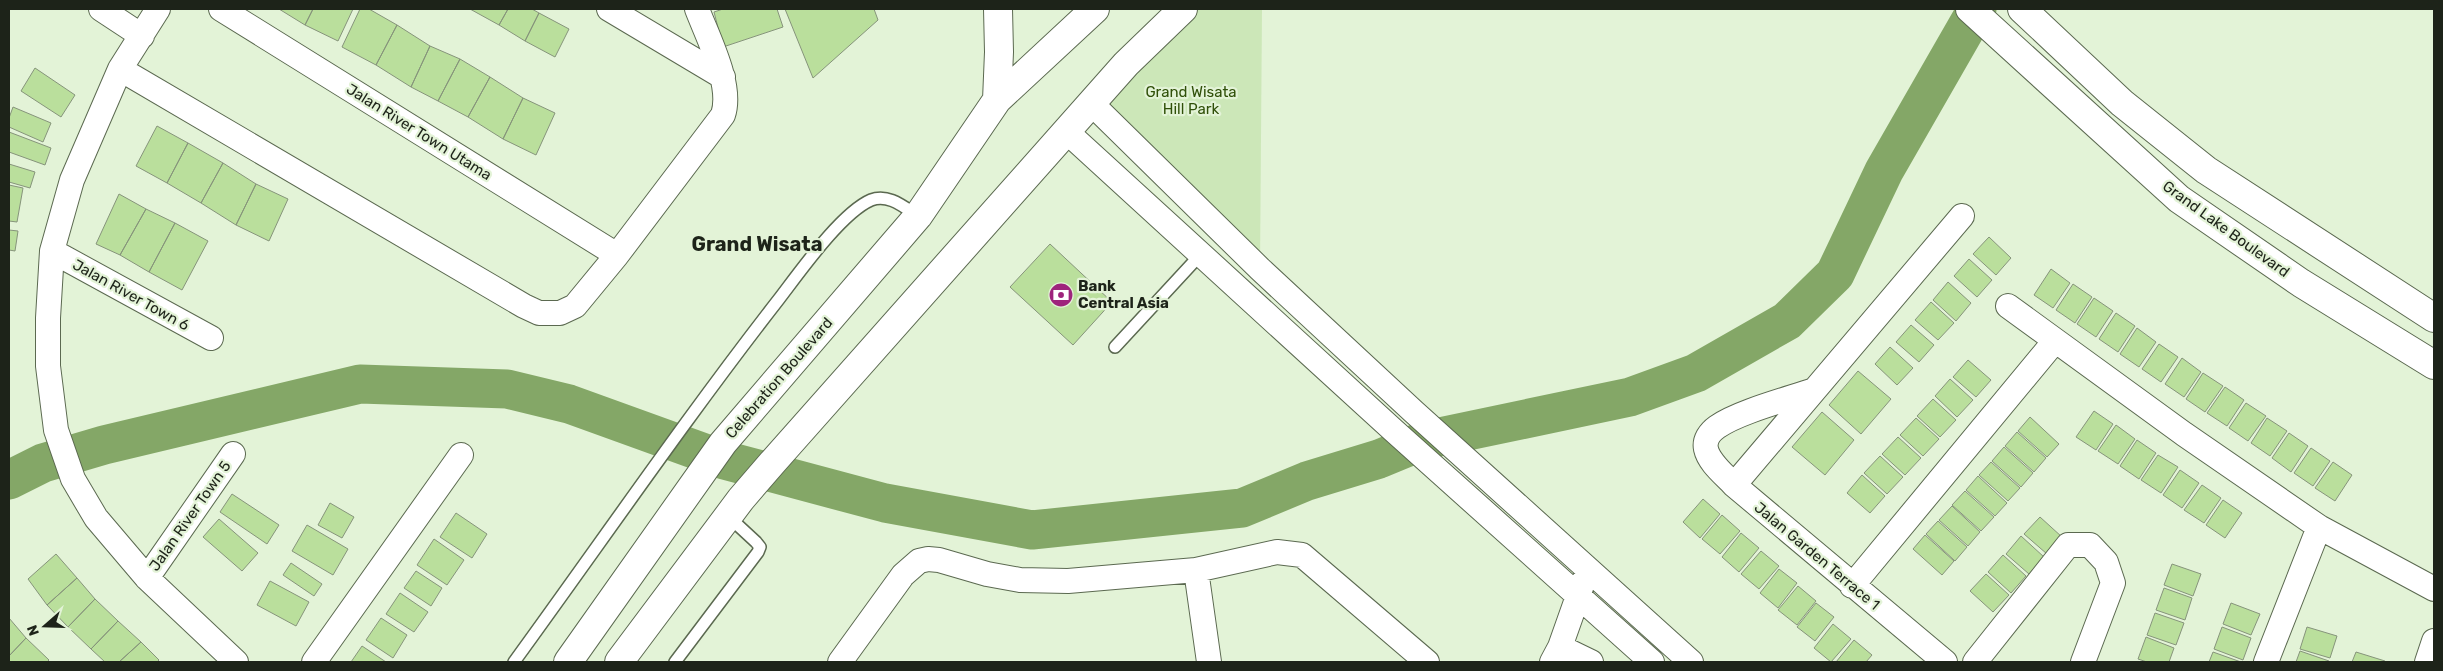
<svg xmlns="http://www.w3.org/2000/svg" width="2443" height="671" font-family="Rubik,sans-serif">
	<rect width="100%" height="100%" fill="#e3f3d7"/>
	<path fill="#cce7b8" d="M1184,9H1262L1260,269L1091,103Z"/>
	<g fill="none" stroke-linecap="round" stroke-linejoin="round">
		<path stroke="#84a767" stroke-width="39" d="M9,480L43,463L104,445L360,384L507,389L569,404L724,460L885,503L1032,530L1242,508L1307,481L1379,459L1425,440L1630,397L1696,373L1787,321L1835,274L1884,171L1977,9"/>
	</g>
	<path fill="#badf9c" stroke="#86947b" d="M279,9H313L305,25Z
		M313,9H353L338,41L305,25Z
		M360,9H369L397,25L376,65L342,47Z
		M470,9H508L499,25Z
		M508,9H532L539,13L525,41L499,25Z
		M723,9H777L783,27L723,47L714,12Z
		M785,9H874L878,20L813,78Z
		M539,13L569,29L555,57L525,41Z
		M397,25L430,46L411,87L376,65Z
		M430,46L460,59L438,101L411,87Z
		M460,59L490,77L468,117L438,101Z
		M35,68L75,95L61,117L21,91Z
		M490,77L523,98L503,139L468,117Z
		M523,98L555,113L536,155L503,139Z
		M13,107L51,123L43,142L9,127V118Z
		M157,126L188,143L167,183L136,166Z
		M9,132L51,148L45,165L9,152Z
		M188,143L223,163L201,203L167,183Z
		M223,163L256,184L236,225L201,203Z
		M9,164L35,172L30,188L9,182Z
		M256,184L288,199L269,241L236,225Z
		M9,185L23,188L17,222L9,221Z
		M119,194L146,209L120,255L96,244Z
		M146,209L175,223L149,272L120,255Z
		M175,223L208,241L182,290L149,272Z
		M9,230L18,231L15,251L9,250Z
		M1989,237L2011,258L1996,275L1973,254Z
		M1050,244L1112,302L1073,345L1010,287Z
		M1969,259L1992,280L1977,297L1954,276Z
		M2051,269L2070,283L2053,308L2034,295Z
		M1948,282L1971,303L1956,321L1933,300Z
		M2073,284L2092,297L2075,323L2056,310Z
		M2094,298L2113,311L2096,337L2077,324Z
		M1931,302L1954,323L1938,340L1915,320Z
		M2116,313L2135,326L2118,352L2099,339Z
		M1911,325L1934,345L1919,362L1896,342Z
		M2137,328L2156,342L2139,367L2120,354Z
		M2159,344L2178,357L2161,382L2142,369Z
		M1890,347L1913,368L1897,385L1875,364Z
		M2182,358L2201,372L2184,397L2165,384Z
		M1968,360L1991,380L1976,397L1953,377Z
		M1858,371L1891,399L1861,434L1829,405Z
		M2203,373L2223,386L2205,412L2186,399Z
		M1950,379L1973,400L1957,417L1935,396Z
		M2225,387L2244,400L2227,426L2207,413Z
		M1933,399L1956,420L1940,437L1917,416Z
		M2246,403L2266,416L2248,441L2229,428Z
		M2094,411L2113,424L2096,450L2076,437Z
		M1822,412L1854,440L1825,475L1792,447Z
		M2030,417L2059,444L2047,457L2018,431Z
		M1916,418L1939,439L1923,456L1900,435Z
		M2267,418L2287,431L2270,456L2251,443Z
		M2116,425L2135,439L2118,464L2098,451Z
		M2017,432L2046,458L2034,472L2005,446Z
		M2289,433L2308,446L2291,472L2272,458Z
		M1898,437L1921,458L1905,475L1882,454Z
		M2137,440L2156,453L2139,479L2120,466Z
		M2004,447L2033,473L2021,487L1992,461Z
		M2311,448L2330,461L2313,486L2294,473Z
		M2158,455L2178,467L2161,493L2141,480Z
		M1880,456L1903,477L1887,494L1864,473Z
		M1991,462L2020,488L2008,501L1979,475Z
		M2333,462L2352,475L2335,501L2315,488Z
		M2180,470L2199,483L2182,508L2163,495Z
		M1862,475L1885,496L1870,513L1847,493Z
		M1978,476L2007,503L1995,516L1966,490Z
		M2202,485L2221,498L2204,523L2184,510Z
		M1965,491L1994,517L1981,531L1952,505Z
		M232,494L279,525L267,544L220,512Z
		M1703,499L1720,514L1700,538L1683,522Z
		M2223,500L2242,513L2225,538L2206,525Z
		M330,503L354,517L342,538L318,525Z
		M1952,506L1980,532L1968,546L1939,520Z
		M456,513L487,534L472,558L440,537Z
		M1722,515L1740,531L1720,554L1702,539Z
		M2040,517L2062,537L2047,554L2024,534Z
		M219,519L258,553L242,571L203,537Z
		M1938,521L1967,547L1955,561L1926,534Z
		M307,525L348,549L333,575L292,551Z
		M1741,533L1759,548L1739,572L1722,557Z
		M1925,535L1954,561L1942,575L1913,549Z
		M2021,536L2044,557L2029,574L2006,554Z
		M434,539L464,560L447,585L417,565Z
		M1761,551L1779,566L1759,589L1741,574Z
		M56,554L77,578L47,605L28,579Z
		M2003,555L2026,576L2011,593L1988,572Z
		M291,563L322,584L314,596L283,575Z
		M2172,564L2201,574L2193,596L2164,585Z
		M1779,569L1797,583L1778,608L1760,593Z
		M416,571L442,588L431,606L404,588Z
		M1986,574L2009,595L1993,612L1970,591Z
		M77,578L95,599L68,627L47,605Z
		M270,581L309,602L296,626L257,605Z
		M1798,586L1816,601L1797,625L1778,610Z
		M2164,588L2192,598L2185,620L2156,610Z
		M400,593L428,612L414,632L386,614Z
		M95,599L118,621L91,649L68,627Z
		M1816,603L1834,617L1815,641L1797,627Z
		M2231,603L2260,614L2251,635L2223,624Z
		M2155,613L2184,623L2176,645L2147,635Z
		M9,618L26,638L9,656Z
		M381,618L407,635L393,658L366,640Z
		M118,621L141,642L119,662H105L91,649Z
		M1833,624L1851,639L1831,662L1814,648Z
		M2222,627L2251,638L2243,660L2214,649Z
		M2307,627L2337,636L2330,658L2300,649Z
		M2146,637L2174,648L2169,662H2147L2138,659Z
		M26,638L49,660L47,662H9V656Z
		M1854,640L1872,655L1866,662H1836Z
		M141,642L159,660L157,662H119Z
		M362,646L386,662H351Z
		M2300,651L2329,661V662H2296Z
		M2213,652L2241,662H2209Z
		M2356,652L2385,661L2384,662H2352Z"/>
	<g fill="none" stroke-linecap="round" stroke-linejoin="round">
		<defs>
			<path id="lane" d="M1115,347L1201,254
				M514,662C602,541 687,417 779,299C799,273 841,213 871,200C888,193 904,207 918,216
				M675,662L758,552L760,547L756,542L729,517"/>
			<path id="street" d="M101,9L142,36
				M158,9L120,69L72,180L52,251L48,318V366L56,430L73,479L96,518L147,578L236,662
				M221,9L617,255
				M609,9L723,77
				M120,69L524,306L539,313H560L575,306L617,255L723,115C733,85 708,38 697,9
				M1091,103L1260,269L1414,412L1691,662
				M1067,132L1393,430L1652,662
				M52,251L211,338
				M2008,306L2184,434L2319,527L2434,589
				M1814,390C1788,399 1738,412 1717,427C1710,432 1704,440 1706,449C1709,463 1725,475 1734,485L1945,662
				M1734,485L1962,216
				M1196,570L1209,662
				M147,578L233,454
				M1852,586L2054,342
				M1560,647L1591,662
				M314,662L461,455
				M840,662L903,575L919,561L928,559L939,560L987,574L1020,580L1068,581L1196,570L1277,552L1302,555L1427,662
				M1552,662L1560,647L1583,582
				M1975,662L2068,545H2090L2106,562L2113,583L2083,662
				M2266,662L2319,527
				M2427,662L2434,641"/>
			<path id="secondary" d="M1970,9L2179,199L2301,283L2434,365
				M2022,9L2122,103L2206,170L2434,318
				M997,100L999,52L998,9
				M568,662L723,443L918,216L997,100L1095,9
				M619,662L741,499L772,463L1126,64L1183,9"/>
		</defs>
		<use href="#lane" stroke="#5b6950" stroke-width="14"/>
		<use href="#street" stroke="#5b6950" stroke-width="26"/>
		<use href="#secondary" stroke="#5b6950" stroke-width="30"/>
		<use href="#lane" stroke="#fff" stroke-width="11"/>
		<use href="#street" stroke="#fff" stroke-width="24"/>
		<use href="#secondary" stroke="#fff" stroke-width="28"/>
	</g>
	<defs>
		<symbol id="bank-disc" viewBox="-11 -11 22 22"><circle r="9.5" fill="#9e247c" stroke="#e3f3d7"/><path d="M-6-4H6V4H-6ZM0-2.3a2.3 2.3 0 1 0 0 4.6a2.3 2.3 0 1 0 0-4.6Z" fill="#fff"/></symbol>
	</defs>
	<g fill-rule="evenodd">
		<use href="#bank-disc" x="1047" y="281" width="28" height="28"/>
	</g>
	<g text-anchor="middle" stroke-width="4.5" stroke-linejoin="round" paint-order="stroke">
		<g font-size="15" fill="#305009" stroke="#e3f3d7">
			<text x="1191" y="97">Grand Wisata<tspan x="1191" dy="17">Hill Park</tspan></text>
		</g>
		<g font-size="15" fill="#1d2319" stroke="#e3f3d7">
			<text transform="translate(419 132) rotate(32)" y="5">Jalan River Town Utama</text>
			<text transform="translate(2226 229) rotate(36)" y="5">Grand Lake Boulevard</text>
			<text transform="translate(131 295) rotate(29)" y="5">Jalan River Town 6</text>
			<text transform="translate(779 378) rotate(-49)" y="5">Celebration Boulevard</text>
			<text transform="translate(190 516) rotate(-55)" y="5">Jalan River Town 5</text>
			<text transform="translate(1817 556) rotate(40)" y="5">Jalan Garden Terrace 1</text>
		</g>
		<g font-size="15" font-weight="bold" fill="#1d2319" stroke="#e3f3d7" text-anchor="start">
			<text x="1078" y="291">Bank<tspan x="1078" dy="17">Central Asia</tspan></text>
		</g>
		<g font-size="20" font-weight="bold" fill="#1d2319" stroke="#e3f3d7">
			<text x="757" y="251">Grand Wisata</text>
		</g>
	</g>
	<rect width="2443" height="671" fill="none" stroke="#1d2319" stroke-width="20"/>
	<g transform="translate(45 626) rotate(250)" stroke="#e3f3d7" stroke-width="4" paint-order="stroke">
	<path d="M0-4L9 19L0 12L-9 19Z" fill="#1d2319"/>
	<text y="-8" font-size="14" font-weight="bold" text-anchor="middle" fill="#1d2319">N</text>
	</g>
</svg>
